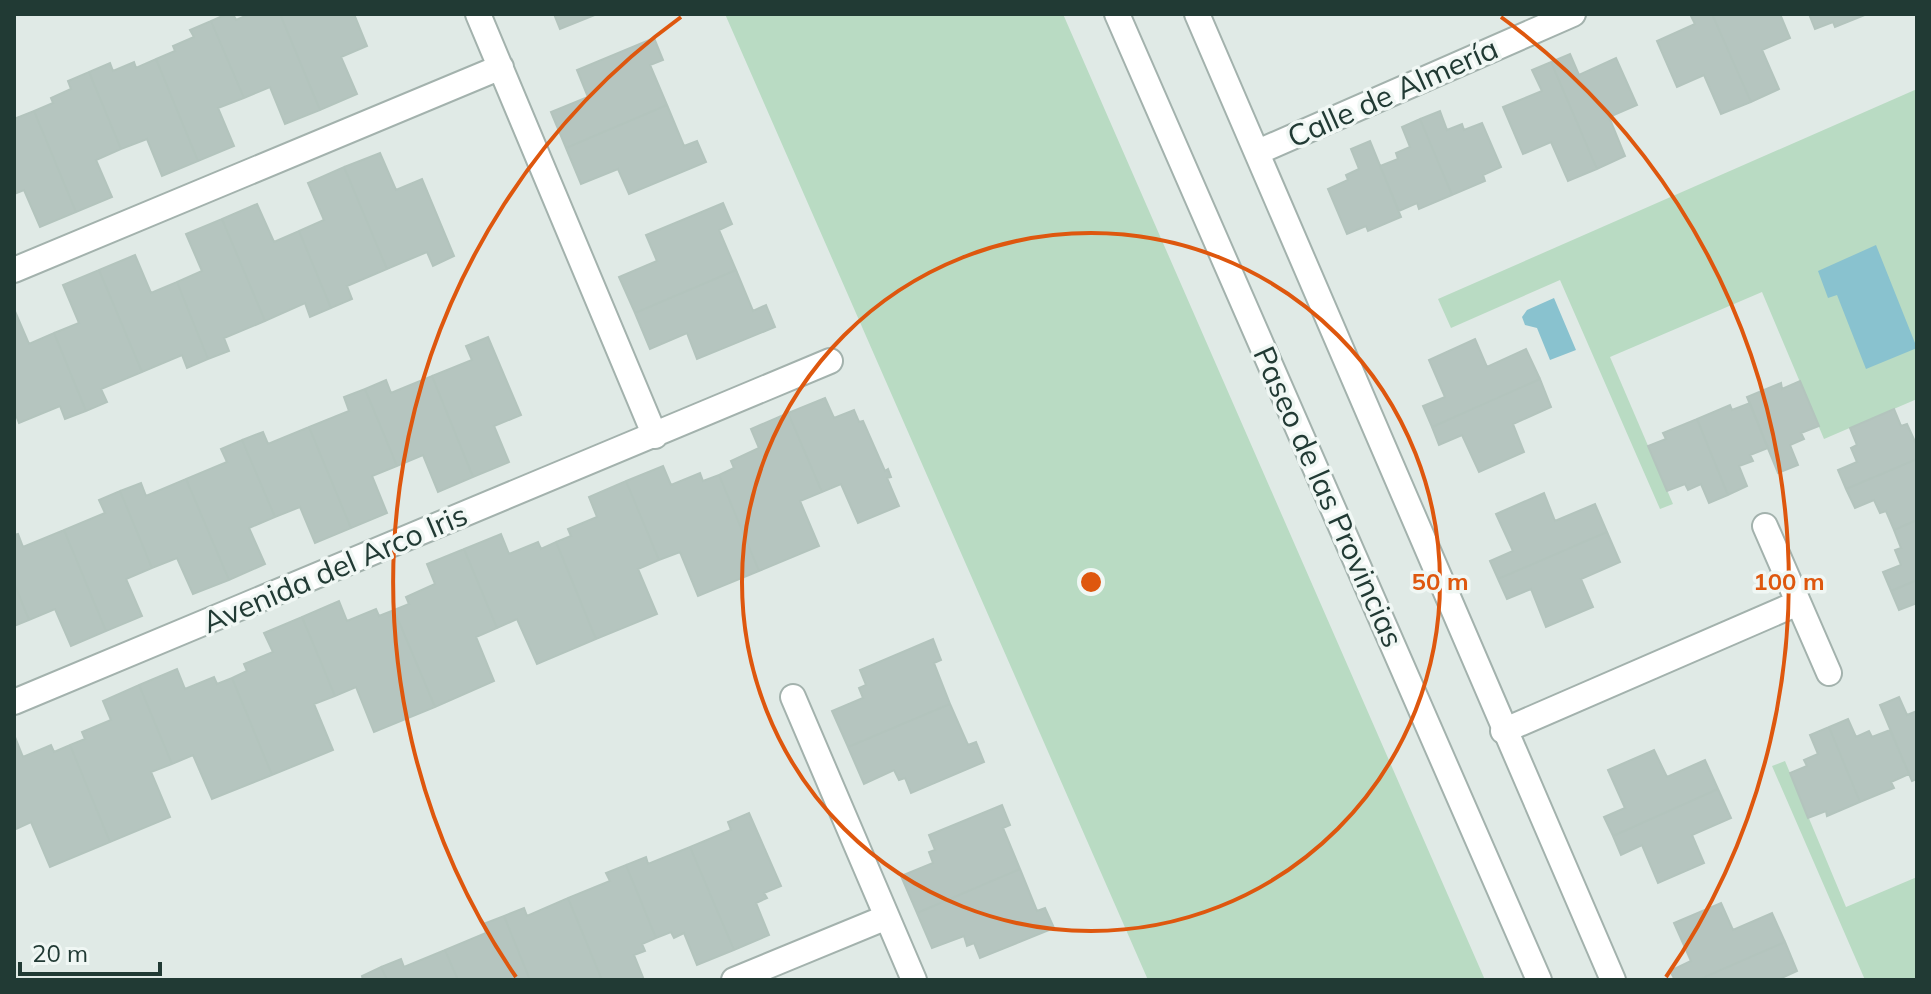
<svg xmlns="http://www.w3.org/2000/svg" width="1931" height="994" font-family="Mulish,sans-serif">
	<rect width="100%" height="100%" fill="#e0eae6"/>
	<path fill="#b9dbc3" d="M725,14H1063L1485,980H1148Z
		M1917,89V399L1824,439L1762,292L1610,357L1673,504L1660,509L1560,280L1451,328L1438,299Z
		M1785,761L1846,907L1917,877V980H1865L1772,766Z"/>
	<path fill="#89c2cf" d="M1876,245L1917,348L1866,369L1837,295L1828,298L1818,271Z
		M1554,298L1576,350L1550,360L1537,328L1525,325L1522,317L1527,310Z"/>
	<path fill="#b5c5bf" stroke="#b3c4bd" stroke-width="2" d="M227,14H233L236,20L250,14H280L320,110L285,124L270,87L244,98L211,21Z
		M280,14H354L367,46L341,57L357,94L320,110Z
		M554,14H597L560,29Z
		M1690,14H1712L1751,102L1721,114L1704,75L1677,87L1657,41L1695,24Z
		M1712,14H1780L1790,38L1762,50L1779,89L1751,102Z
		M1809,14H1867L1835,27L1833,22L1815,29Z
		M211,21L244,98L218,108L234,146L198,161L156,59L175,51L173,46L194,37L190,30Z
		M654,38L663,60L650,65L667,105L566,148L551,112L588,97L577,70Z
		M1570,54L1579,75L1616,58L1637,105L1609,117L1625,156L1597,169L1551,62Z
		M156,59L198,161L162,176L147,139L121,149L89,72L110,63L113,71L134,62L136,68Z
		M1551,62L1597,169L1568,181L1551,142L1523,154L1503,107L1542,91L1532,70Z
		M89,72L121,149L96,160L112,197L76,212L34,111L53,103L51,98L71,89L68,81Z
		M667,105L684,146L697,141L706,162L629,194L618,169L581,184L566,148Z
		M34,111L76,212L40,227L24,190L14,194V119Z
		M1440,111L1447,130L1462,124L1464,130L1482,123L1501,167L1483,175L1485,181L1452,195L1420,119Z
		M1420,119L1452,195L1419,209L1417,203L1399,211L1380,166L1398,159L1396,153L1410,147L1402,127Z
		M1370,141L1401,217L1368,231L1366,226L1347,234L1328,189L1348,180L1346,175L1359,169L1351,149Z
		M380,153L396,190L422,179L454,256L433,266L427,252L387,269L344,167Z
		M344,167L387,269L347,286L352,299L331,308L299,231L324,220L308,183Z
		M723,203L732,224L719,230L736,270L635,313L619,277L657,261L646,235Z
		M257,204L274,242L299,231L331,308L310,317L305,303L265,321L222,219Z
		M222,219L265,321L224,338L229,351L208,359L177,282L202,271L186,234Z
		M135,255L151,293L177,282L208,359L187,368L182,355L142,372L99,270Z
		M99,270L142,372L101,389L107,402L86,411L54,333L79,323L63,285Z
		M736,270L753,311L766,305L775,327L697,359L687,333L650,349L635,313Z
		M14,309L29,344L54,333L86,411L65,419L60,406L19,423L14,410Z
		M488,337L521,415L494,426L509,462L473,477L432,376L472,360L466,346Z
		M1475,339L1487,367L1526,349L1540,379L1432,427L1423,406L1445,397L1429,360Z
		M432,376L473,477L438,492L423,455L397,466L365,389L386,380L391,393Z
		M1540,379L1551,407L1513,424L1524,452L1479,472L1462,435L1439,445L1432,427Z
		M1800,381L1819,426L1801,433L1804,439L1790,445L1798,465L1778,473L1747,397L1781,383L1782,389Z
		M365,389L397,466L372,476L387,513L351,528L309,427L349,411L344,397Z
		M825,398L834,418L854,410L859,422L863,421L885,471L888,469L891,477L887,478L899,506L858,523L841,484L822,492L788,413Z
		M1750,403L1768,448L1750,455L1753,461L1739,466L1747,486L1728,495L1697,419L1730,405L1732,410Z
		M1894,409L1901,426L1907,424L1917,446V459L1846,489L1838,470L1857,462L1851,448L1857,445L1850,428Z
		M788,413L822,492L800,501L819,546L759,571L719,475L734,468L731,461L759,448L751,429Z
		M1697,419L1728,495L1709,503L1701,484L1688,490L1685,484L1667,491L1648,446L1666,439L1663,433Z
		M309,427L351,528L315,543L300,507L275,517L242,440L263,432L268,444Z
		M242,440L275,517L249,528L265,564L229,580L186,479L227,462L221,449Z
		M1917,459V520L1894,530L1886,511L1880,513L1874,500L1855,508L1846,489Z
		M663,466L671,485L700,473L703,481L719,475L759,571L698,596L680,552L659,560L626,481Z
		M186,479L229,580L193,594L177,558L152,568L120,491L141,483L146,496Z
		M626,481L659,560L638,569L657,614L596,639L556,542L571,536L568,529L597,517L589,497Z
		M120,491L152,568L126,579L142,616L106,631L64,530L105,513L99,500Z
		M1544,493L1555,521L1595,504L1607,532L1498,579L1490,561L1513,551L1496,514Z
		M1917,520V580L1891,591L1883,572L1901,565L1895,550L1901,548L1894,530Z
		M64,530L106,631L71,646L55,609L29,620L14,583V535L18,534L23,547Z
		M1607,532L1620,562L1581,579L1593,607L1546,627L1531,589L1507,599L1498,579Z
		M501,534L509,554L538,542L541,549L556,542L596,639L537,664L517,619L497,628L464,549Z
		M464,549L497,628L476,637L494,681L435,707L394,610L409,604L406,597L435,584L427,564Z
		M1917,580V603L1899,610L1891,591Z
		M14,583L29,620L14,626Z
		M339,601L347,621L376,609L379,616L394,610L435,707L374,732L356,687L335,696L302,617Z
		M302,617L335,696L314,704L333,750L272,775L232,678L247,671L244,664L273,652L264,633Z
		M933,639L941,660L934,663L950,704L848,747L832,711L863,698L859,688L866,685L860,670Z
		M177,669L185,689L214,677L217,684L232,678L272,775L212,799L193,755L172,764L139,685Z
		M139,685L172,764L151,772L170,817L110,842L70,745L85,739L82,732L111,720L103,701Z
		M1899,697L1907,715L1917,711V779L1912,781L1880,705Z
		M950,704L968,745L976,742L984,762L911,793L905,778L899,780L894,770L864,784L848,747Z
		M1848,719L1856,737L1869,731L1872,737L1890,730L1909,774L1891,782L1894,788L1860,802L1829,727Z
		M1829,727L1860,802L1827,816L1826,811L1808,818L1790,773L1807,766L1804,760L1818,754L1810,735Z
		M15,737L23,757L51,745L54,752L70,745L110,842L50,867L31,822L14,830Z
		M1654,750L1667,777L1705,760L1718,789L1613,836L1604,817L1625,808L1608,770Z
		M1718,789L1731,818L1692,835L1704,863L1658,883L1642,845L1621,855L1613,836Z
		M1002,805L1010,825L1003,828L1020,869L917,913L901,876L933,863L929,852L935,850L929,835Z
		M749,813L781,886L764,893L767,898L756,903L769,935L734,950L690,847L731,830L728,822Z
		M690,847L734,950L697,965L684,933L674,938L671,932L656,938L626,865L646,857L648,864Z
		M626,865L656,938L642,944L645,951L634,955L644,980H602L568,898L610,881L606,873Z
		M1020,869L1037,911L1045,908L1054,928L980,958L974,943L967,946L964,936L932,948L917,913Z
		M568,898L602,980H530L504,916L524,908L527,916Z
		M1721,903L1733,930L1772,913L1785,942L1698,980H1675L1670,971L1691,961L1674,923Z
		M504,916L530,980H458L445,950L486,933L483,924Z
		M1785,942L1797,971L1777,980H1698Z
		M445,950L458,980H387L381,967L401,959L404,967Z
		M381,967L387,980H363L362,976Z"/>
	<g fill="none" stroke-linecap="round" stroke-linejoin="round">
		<defs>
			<path id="minor" d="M478,14L655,436
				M1258,152L1573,14
				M14,270L501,67
				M1765,526L1829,673
				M793,697L914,980
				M14,702L830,361
				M1503,731L1798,603
				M734,980L887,917"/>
			<path id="tertiary" d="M1117,14L1539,980
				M1197,14L1613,980"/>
		</defs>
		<use href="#minor" stroke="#a3b2ad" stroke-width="28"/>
		<use href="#tertiary" stroke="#a3b2ad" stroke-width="28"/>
		<use href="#minor" stroke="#fff" stroke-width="24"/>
		<use href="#tertiary" stroke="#fff" stroke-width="24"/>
	</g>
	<g fill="none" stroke="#de570e" stroke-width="4">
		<circle cx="1091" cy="582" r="349"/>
		<path d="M516 977A698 698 0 0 1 681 17M1501 17A698 698 0 0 1 1666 977"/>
	</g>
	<g text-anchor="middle" stroke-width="7" stroke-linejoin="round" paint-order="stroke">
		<g font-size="30" fill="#213a34" stroke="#f0f7f4">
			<text transform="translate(1393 93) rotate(-24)" y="10">Calle de Almería</text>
			<text transform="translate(1328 497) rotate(66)" y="10">Paseo de las Provincias</text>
			<text transform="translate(335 569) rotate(-23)" y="10">Avenida del Arco Iris</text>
		</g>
	</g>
	<circle cx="1091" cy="582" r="12" fill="#de570e" stroke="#f0f7f4" stroke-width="4"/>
	<g font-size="24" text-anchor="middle" font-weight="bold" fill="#de570e" stroke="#f0f7f4" stroke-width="7" stroke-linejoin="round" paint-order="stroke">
		<text x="1440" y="590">50 m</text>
		<text x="1789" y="590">100 m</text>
	</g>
	<rect width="1931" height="994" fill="none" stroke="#213a34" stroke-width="32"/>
	<path d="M20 962v12h140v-12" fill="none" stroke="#213a34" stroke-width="4"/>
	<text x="32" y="962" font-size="24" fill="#213a34" stroke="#f0f7f4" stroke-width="6" paint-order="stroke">20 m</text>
</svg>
